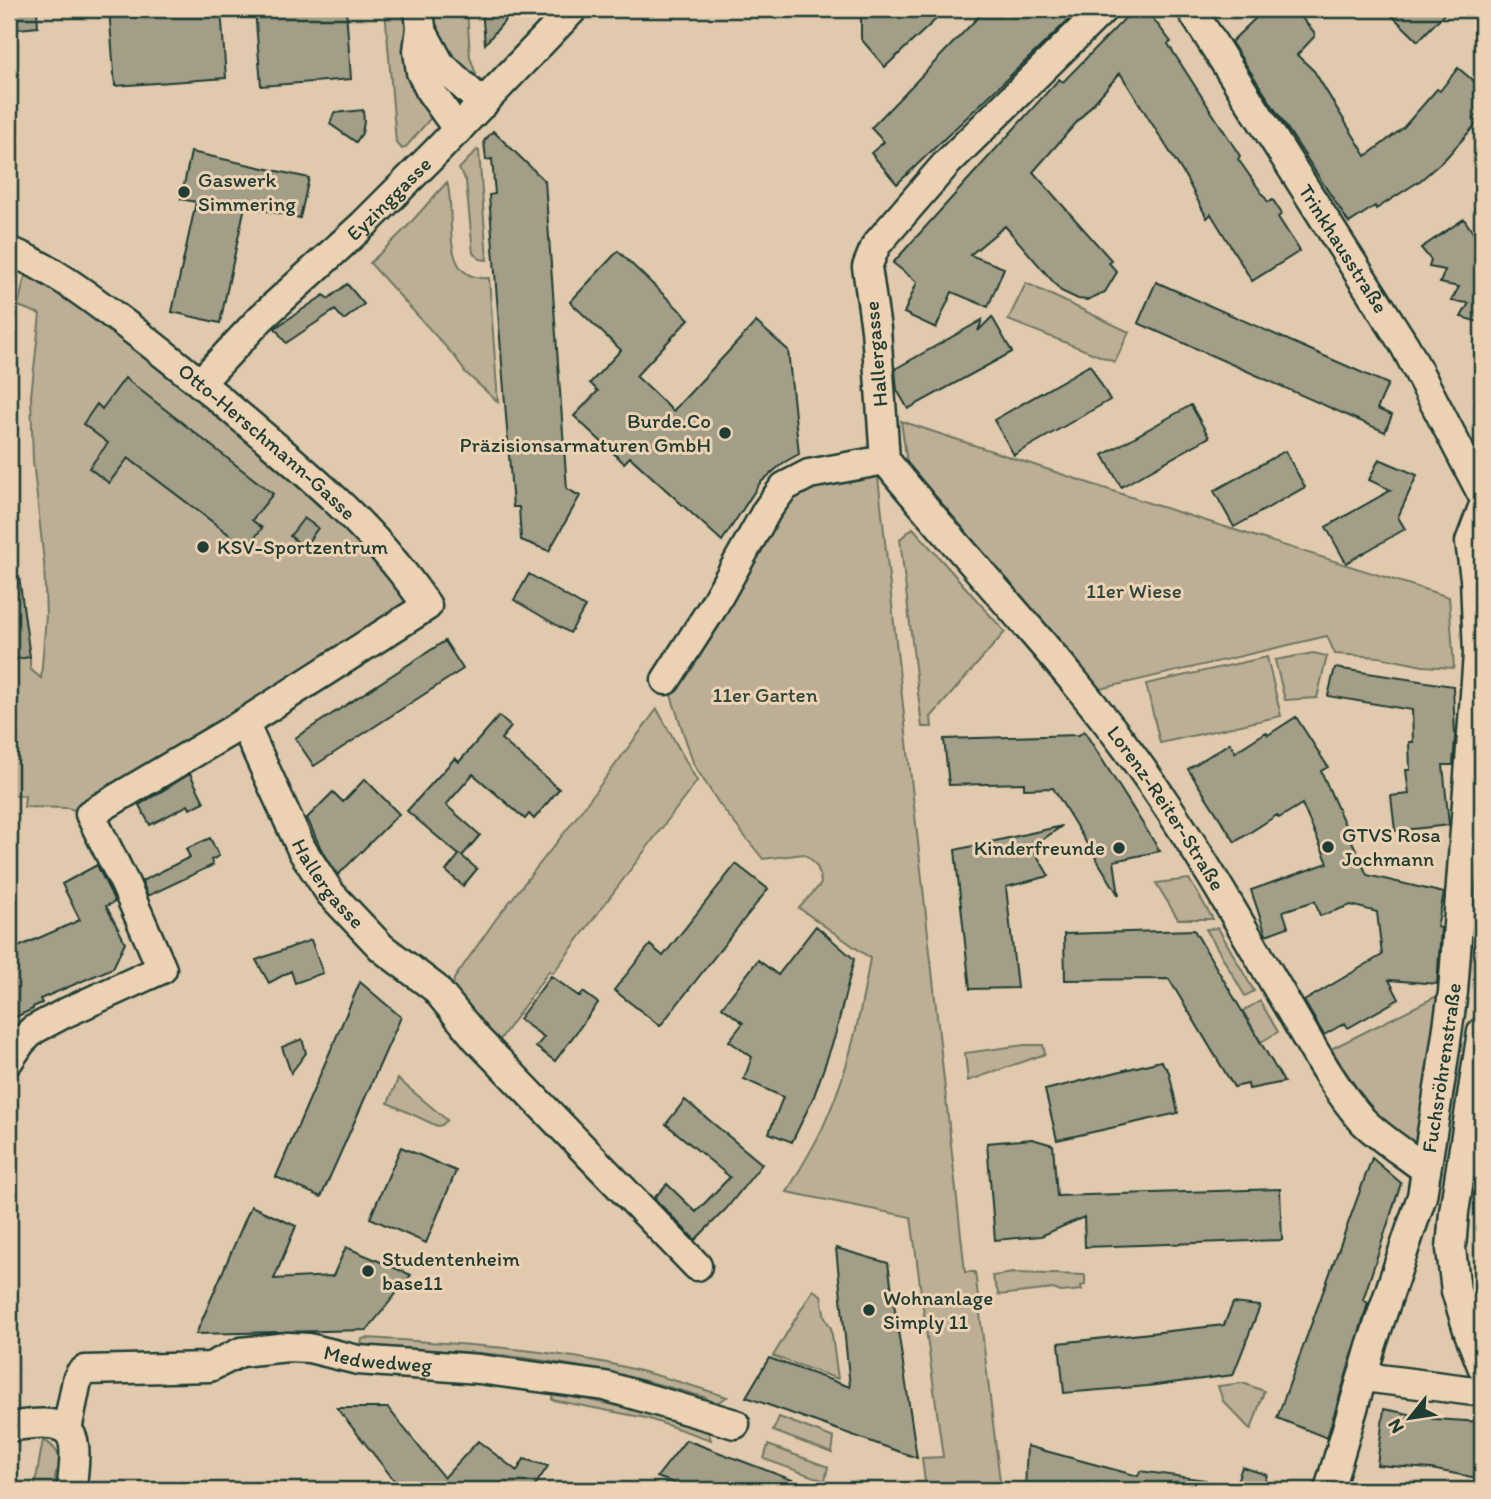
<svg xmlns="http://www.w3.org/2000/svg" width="1491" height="1499" font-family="Itim,sans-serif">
	<rect width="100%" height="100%" fill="#e0c9ac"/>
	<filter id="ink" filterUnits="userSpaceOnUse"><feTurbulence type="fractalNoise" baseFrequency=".0143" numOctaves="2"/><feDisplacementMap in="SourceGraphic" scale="14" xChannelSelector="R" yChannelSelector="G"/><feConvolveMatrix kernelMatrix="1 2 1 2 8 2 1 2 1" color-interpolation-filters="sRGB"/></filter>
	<g filter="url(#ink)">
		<path fill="#bcaf95" stroke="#6e7664" stroke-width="2" d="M385,9H409L435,113L406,147L402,149L396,142Z
			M430,9H467L470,57L476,74L464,72L437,43Z
			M477,150L479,151L487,260L480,259L473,253L466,181L459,169Z
			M447,182C457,215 437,282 489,278L498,402L465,372L456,358L370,263L405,229Z
			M29,259L159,350L427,606L90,814L67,808L24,807L25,796L9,795V660L30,657V669L41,678L46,616L44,562L33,460L31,396L40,314L18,306Z
			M1026,283L1129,332L1115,362L1008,320Z
			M901,421L1152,504L1449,597L1454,668L1423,666L1379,657L1335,654L1327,636L1100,689L907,463Z
			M833,475L878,477L965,1272H975L1001,1490H926L922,1458L943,1457L911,1217L787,1192C800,1168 816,1145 826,1120C849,1069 861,1013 870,958L799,908L821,884C820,869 817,863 804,854L763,859L720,805L694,765L666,680L767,510Z
			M913,528L1005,632L931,717L932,727H922L900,539Z
			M1313,653L1327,656L1317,698L1285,700L1275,660Z
			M1267,657L1281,716L1160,743L1146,684Z
			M657,709L697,781L553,973L549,971L494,1048L452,993L454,979L496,919L572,823Z
			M1189,879L1213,919H1178L1156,883Z
			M1218,928L1254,991L1245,996L1206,929Z
			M1441,994L1417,1144C1384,1137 1349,1076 1331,1049Z
			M1260,1001L1278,1032L1261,1042L1243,1011Z
			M1024,1045H1043L1045,1054L968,1081L965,1053Z
			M398,1079L447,1120L442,1125L437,1126L388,1103Z
			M1014,1273L1085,1275V1285L1081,1286L1082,1290L1061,1292L1053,1289L999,1295L992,1276Z
			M813,1290L821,1295L825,1318L831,1328L838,1379L773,1356Z
			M366,1338C446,1343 528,1347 607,1363C648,1372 688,1384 727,1397L711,1406L706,1404L707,1398C632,1375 558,1360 480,1353C440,1350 400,1350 361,1345L362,1339Z
			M1243,1383L1264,1391L1251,1430L1223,1401L1218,1386Z
			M553,1388L559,1394L628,1408L696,1427L705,1423L711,1440L646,1418L552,1400Z
			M779,1417L834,1438L832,1453L773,1431Z
			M43,1440C56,1446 63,1458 59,1472H56L53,1490H34Z
			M768,1445L828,1467L825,1481L764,1459Z"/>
		<path fill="#a39e87" stroke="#1f3d34" stroke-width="2" d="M9,9H37L38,27L9,30Z
			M109,9H221L226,78L115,86Z
			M255,9H346L351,79L261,86Z
			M482,9H515L485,44Z
			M861,9H947L885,67L861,39Z
			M986,9H1080L897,184L871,153L884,142L871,128Z
			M1134,9L1148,12L1171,42L1168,44L1240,156L1238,159L1268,202L1273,200L1282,214L1278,217L1300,251L1252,281L1211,214L1207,218L1185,176L1120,73L1033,172L1112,261L1109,263L1117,272L1105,292L1087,300L1078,299L1061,291L1005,226L970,255L1004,268L988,307L952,292L936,328L904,313L917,282L893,263L1059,79L1063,82Z
			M1265,9H1294L1314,32L1315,36L1297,55L1314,71L1366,156L1403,128L1437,89L1440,91L1458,68L1482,88V109L1474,119L1478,122L1445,159L1421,180L1376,209L1375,206L1349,223L1231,42Z
			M1385,9H1449L1418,41Z
			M363,110L364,122L362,133L356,142L330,124L334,113Z
			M493,131L545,181L567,489L580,496L549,551L521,540L519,507H513L489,195L495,194L492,159L486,160L484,141Z
			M191,152L309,178L300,218L245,206L220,323L172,312L196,202L181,199Z
			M1464,219L1482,246V323L1461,317L1469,303L1451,301L1459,287L1440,283L1445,270L1429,267L1431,260L1421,248Z
			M618,251L689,319L636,376L673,411L756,322L788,350L799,454L783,463L760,483L722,541L630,457L624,463L574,416L598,391L590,383L621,350L570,302Z
			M1156,282L1388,384L1377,409L1392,415L1385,432L1138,323Z
			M347,284L364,304L344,320L335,310L286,343L275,328L324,295L328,299Z
			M992,317L1012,352L908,409L897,390L895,369L982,320L978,331Z
			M1090,365L1110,400L1014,455L994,420Z
			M125,378L273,494L252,520L262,528L247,548L128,458L109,483L89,468L108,443L83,424L97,404L102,409Z
			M1191,405L1209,437L1121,487L1103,455Z
			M1285,451L1305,487L1234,527L1214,491Z
			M1379,459L1417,475L1398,517L1405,529L1346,563L1326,527L1391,490L1369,480Z
			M304,518L318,528L304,547L290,536Z
			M529,574L585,607L570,633L514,600Z
			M9,576H19L30,657L9,660Z
			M445,641L463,669L314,766L295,738Z
			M1335,668L1453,686L1455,737L1453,765H1443L1449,825L1395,831L1391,796L1409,794L1406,770H1410L1409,742H1413L1412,710L1328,696Z
			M499,716L511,727L501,739L559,789L534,819L529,814L525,819L473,774L446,805L480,835L462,856L477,869L463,886L446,871L459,855L407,811L455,758L459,762Z
			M1296,717L1328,767L1321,771L1367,875L1444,893L1437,927L1441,928L1437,984L1389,980L1399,999L1348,1028L1345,1023L1324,1035L1304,1001L1382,955L1377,912L1351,905L1320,916L1315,901L1283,911L1288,927L1266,935L1251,890L1328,863L1302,804L1279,818L1277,815L1235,842L1188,769L1230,743L1235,752L1266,732L1268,735Z
			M1084,731L1160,851L1114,861L1119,896L1053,788L1024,789V783L949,785L944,739L1079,735Z
			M190,774L204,802L190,809L188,805L150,825L139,805Z
			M365,779L399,814L338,875L320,847L307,818L333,792L343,802Z
			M1062,826L1032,847L1049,876L1006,887L1017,988L970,989L955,850Z
			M210,838L219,856L211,860L213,865L148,896L142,881L190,857L186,849Z
			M736,864L768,889L660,1026L614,990L650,945L663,956Z
			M97,865L115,902L106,906L125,942L113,968L40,999L42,1003L33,1007V1009L9,1020V951L80,920L62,884Z
			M816,926L854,959L835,1036L814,1096L792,1142L769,1133L783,1097L744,1079L752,1057L729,1041L743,1023L722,1007L758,960L778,975Z
			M1194,930L1242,1011L1284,1082L1249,1089L1248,1084L1234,1087L1169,979L1065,980L1064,934Z
			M311,940L323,973L295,983L291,971L269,983L256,960Z
			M551,976L580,997L583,992L598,1003L555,1061L536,1047L544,1037L519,1019Z
			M360,982L401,1017L321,1197L276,1177Z
			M302,1039L306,1053L291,1073L282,1047Z
			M1161,1061L1169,1072L1178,1113L1057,1140L1045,1090Z
			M685,1100L762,1164L726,1209L695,1240L654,1198L667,1184L696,1212L730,1177L666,1124Z
			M1032,1139L1053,1145L1057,1196L1280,1189L1282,1240L1085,1247L1084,1217L1041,1236L995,1240L987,1143Z
			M401,1147L456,1171L426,1243L370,1218Z
			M1372,1158L1401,1183L1363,1300L1368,1303L1327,1438L1277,1418Z
			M251,1206L296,1226L274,1279L333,1276L346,1247L411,1275L367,1330L196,1334Z
			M836,1248L888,1263L917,1458L746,1397L769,1358L850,1387Z
			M1233,1303L1260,1306L1233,1375L1148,1386L1064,1393L1059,1343L1224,1325Z
			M337,1408H388L444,1478L478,1441L517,1471L524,1459L548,1466L532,1490H402Z
			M1384,1409L1434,1419L1482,1422V1479L1431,1469L1377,1465Z
			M686,1440L816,1489L815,1490H693L657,1477Z
			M1027,1446L1138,1476L1140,1471L1206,1480L1205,1490H1025Z
			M1242,1467L1267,1475L1262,1490H1234Z"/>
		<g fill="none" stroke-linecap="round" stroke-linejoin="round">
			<defs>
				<g id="minor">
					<path d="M419,9L421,28L418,51L421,72L431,92L458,130"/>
					<path id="s1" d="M1191,9L1405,346L1482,494"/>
					<path d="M422,31L440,64L483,104"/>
					<path id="s2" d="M9,251C49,267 83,292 117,318C151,343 184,370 217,397C292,461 371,522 427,606L244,723L90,814L125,884L162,969L65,1013L33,1030L21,1042L9,1060"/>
					<path id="s3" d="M200,383L261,318L364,224L437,151L573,9"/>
					<path id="s4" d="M885,460C974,570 1075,671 1155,788C1202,856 1243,929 1285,1001C1309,1041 1332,1086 1363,1121C1381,1139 1406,1154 1426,1170"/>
					<path d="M666,680L711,610L767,510L784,487L809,474L885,460L876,329L867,267L876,245L946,164L1103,9"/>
					<path id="s5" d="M244,723L302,850L330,893L382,948L435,988L477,1039L697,1266"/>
					<path d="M1482,1032L1454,1212L1451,1249L1456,1291L1469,1333L1482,1366"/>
					<path d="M1364,1377L1482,1392"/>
					<path d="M9,1427C29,1424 72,1415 74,1446C76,1460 72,1476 72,1490"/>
					<path id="s6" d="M67,1430L77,1380L80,1374L85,1370L210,1367L241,1352L288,1347L309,1348L358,1360L479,1369L605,1386L735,1424"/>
					<path id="s7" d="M1329,1490L1371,1347L1422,1196L1441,1076L1453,992L1478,654L1475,578L1470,542L1482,510"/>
				</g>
			</defs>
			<use href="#minor" stroke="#1f3d34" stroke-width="33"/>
			<use href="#minor" stroke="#ecd2b3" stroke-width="28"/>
		</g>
	</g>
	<g fill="#1f3d34" stroke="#ecd2b3" stroke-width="2.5">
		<circle cx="184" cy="192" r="7"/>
		<circle cx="725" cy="433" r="7"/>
		<circle cx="203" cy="547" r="7"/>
		<circle cx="1328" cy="847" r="7"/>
		<circle cx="1119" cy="848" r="7"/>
		<circle cx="368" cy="1271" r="7"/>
		<circle cx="869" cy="1310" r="7"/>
	</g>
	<g text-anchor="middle" stroke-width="6" stroke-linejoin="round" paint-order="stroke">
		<g font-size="21" fill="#1f3d34" stroke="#ecd2b3" text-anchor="start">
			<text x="198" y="187">Gaswerk<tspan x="198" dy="24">Simmering</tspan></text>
			<text x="711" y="428" text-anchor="end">Burde.Co<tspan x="711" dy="24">Präzisionsarmaturen GmbH</tspan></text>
			<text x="217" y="554">KSV-Sportzentrum</text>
			<text x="1342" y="842">GTVS Rosa<tspan x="1342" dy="24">Jochmann</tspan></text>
			<text x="1105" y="855" text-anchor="end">Kinderfreunde</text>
			<text x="382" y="1266">Studentenheim<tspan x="382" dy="24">base11</tspan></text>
			<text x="883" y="1305">Wohnanlage<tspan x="883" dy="24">Simply 11</tspan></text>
		</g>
		<g font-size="21" fill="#1f3d34" stroke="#ecd2b3">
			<text dy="7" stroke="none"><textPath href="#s3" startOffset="264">Eyzinggasse</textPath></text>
			<text dy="7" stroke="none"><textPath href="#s1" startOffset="284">Trinkhausstraße</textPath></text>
			<text transform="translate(876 354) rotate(-95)" y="7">Hallergasse</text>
			<text dy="7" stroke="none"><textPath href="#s2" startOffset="322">Otto-Herschmann-Gasse</textPath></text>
			<text dy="7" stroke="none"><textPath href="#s4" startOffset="448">Lorenz-Reiter-Straße</textPath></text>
			<text dy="7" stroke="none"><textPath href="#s5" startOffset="182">Hallergasse</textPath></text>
			<text dy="7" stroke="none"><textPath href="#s7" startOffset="438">Fuchsröhrenstraße</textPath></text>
			<text dy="7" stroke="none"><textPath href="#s6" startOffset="362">Medwedweg</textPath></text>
		</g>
		<g font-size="21" fill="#2f483e" stroke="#ecd2b3">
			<text x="1134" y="598">11er Wiese</text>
			<text x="765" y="702">11er Garten</text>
		</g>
	</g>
	<rect width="1491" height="1499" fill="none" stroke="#ecd2b3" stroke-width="35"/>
	<rect x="18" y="18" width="1456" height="1464" fill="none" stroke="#1f3d34" stroke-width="2.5" filter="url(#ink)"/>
	<g transform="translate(1410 1418) rotate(240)" stroke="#ecd2b3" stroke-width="5" paint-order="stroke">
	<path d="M0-5L12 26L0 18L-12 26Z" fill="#1f3d34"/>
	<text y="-10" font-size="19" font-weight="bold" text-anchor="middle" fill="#1f3d34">N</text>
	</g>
</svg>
